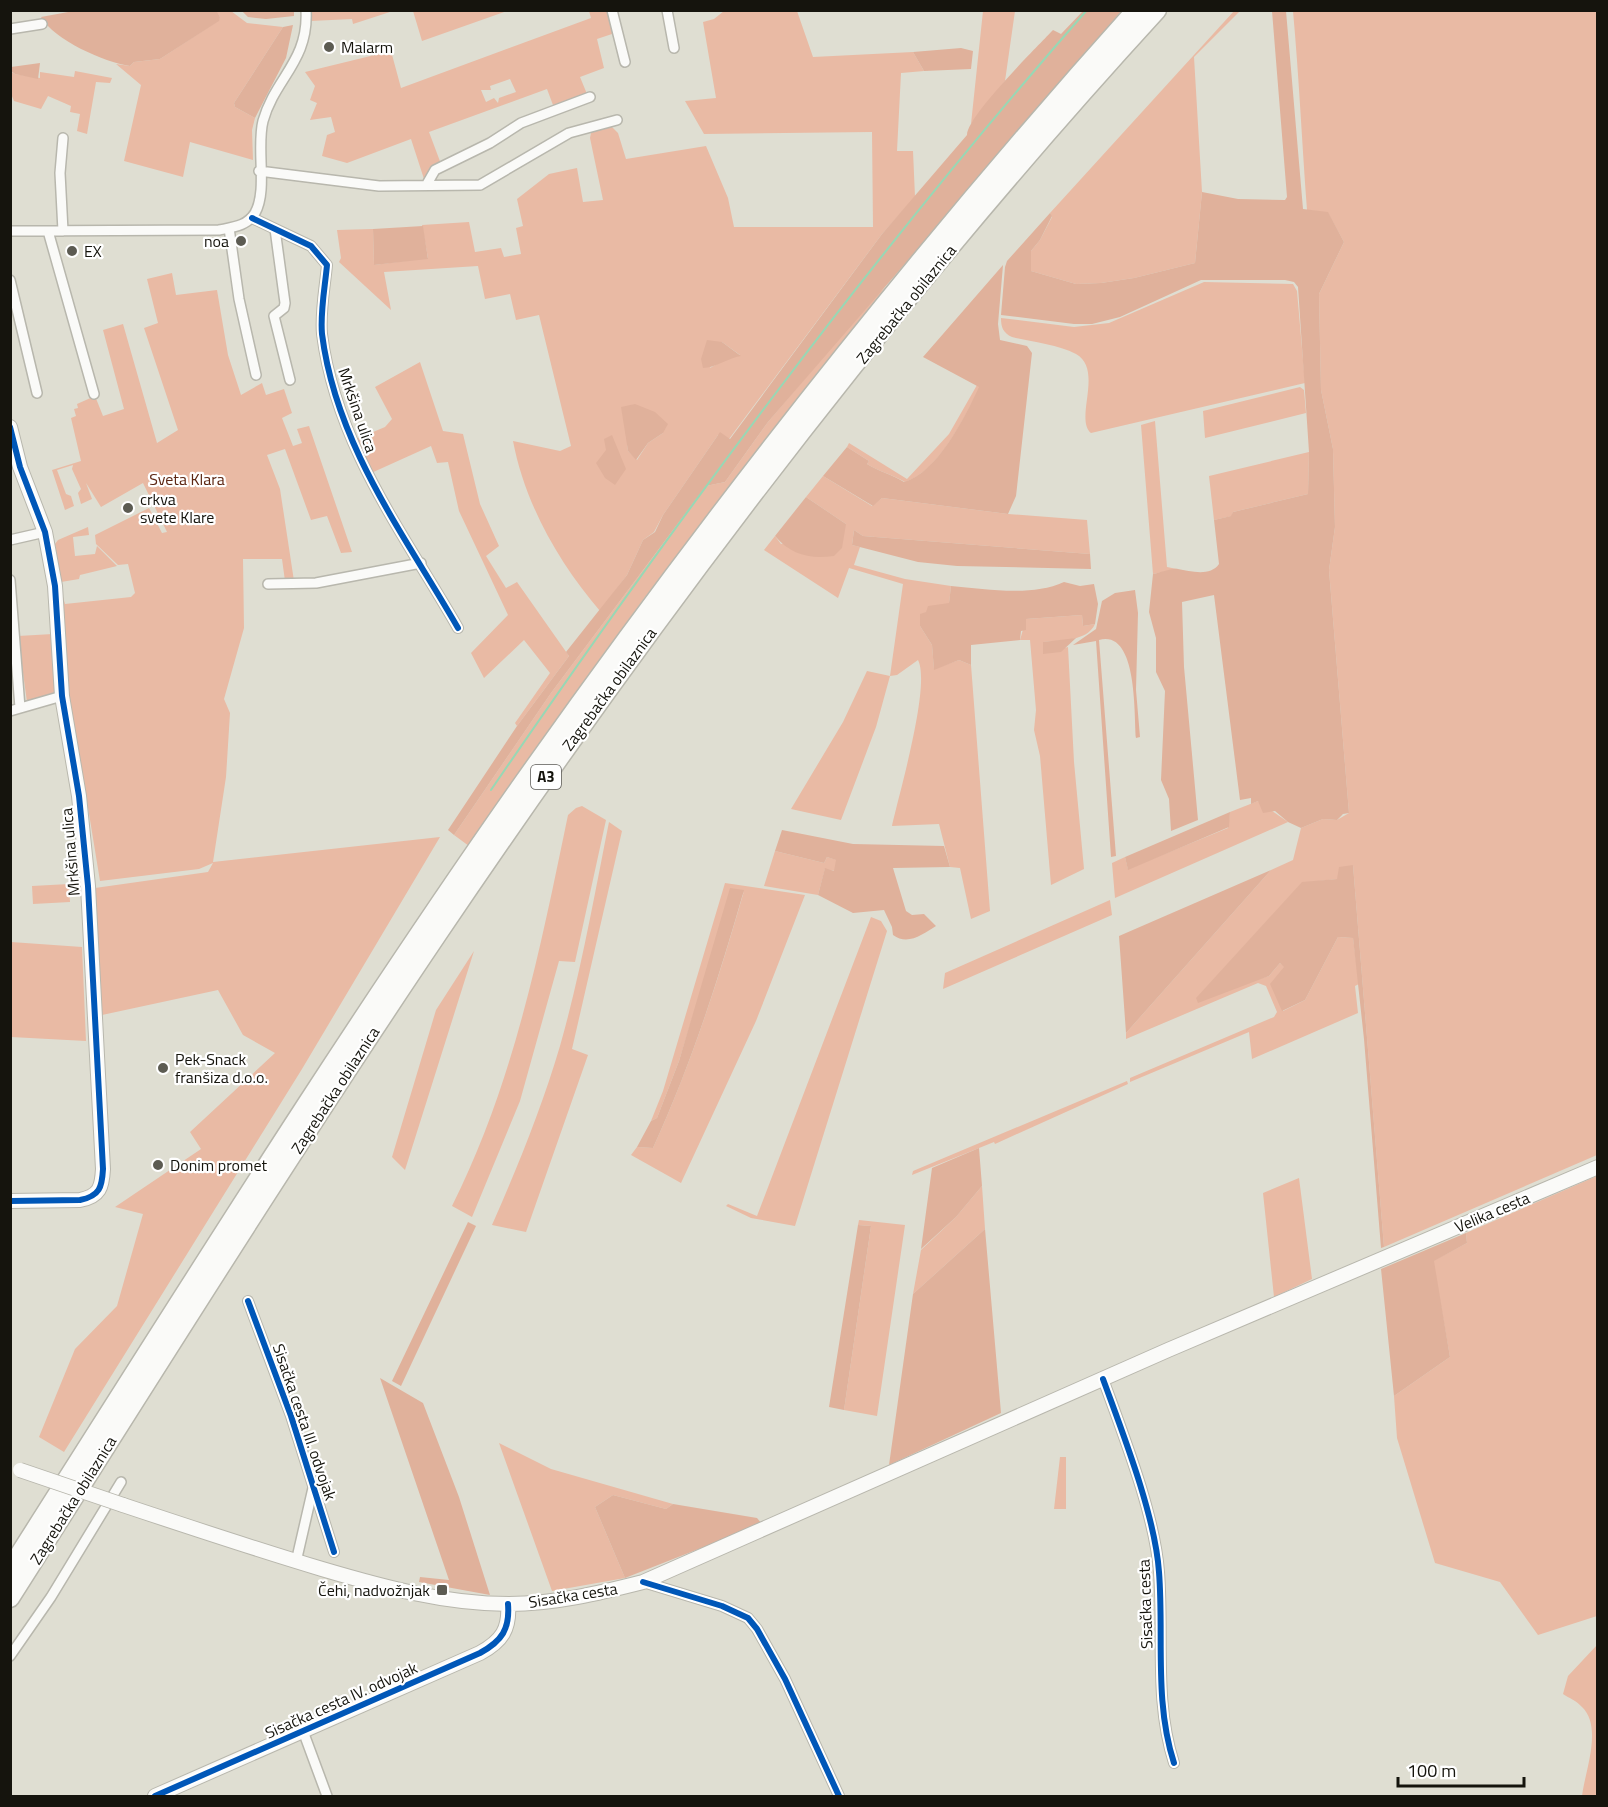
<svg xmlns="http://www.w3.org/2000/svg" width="1608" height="1807" font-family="'Titillium Web',sans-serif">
	<rect width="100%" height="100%" fill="#dfded2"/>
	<path fill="#e9baa4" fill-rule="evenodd" d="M216,11H231L247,23L283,27L234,103L235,107L255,118L252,130L253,160L190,142L183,177L124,161L141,85L116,64L130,66L134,62L160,59L218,21L220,17Z
		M311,11V10L393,11L353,24L352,19L311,21Z
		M413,11V10L507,11L422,41Z
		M589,11H610L615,33L597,39L604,68L580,77L587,94L553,105L547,89L429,132L441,164L431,170L424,179L411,139L347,163L322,156L327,135L335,132L331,117L310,120L317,103L310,100L315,86L305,72L391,51L401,88L591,18ZM510,79L516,92L499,98L498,103L494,98L486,102L481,90H491L490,86Z
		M724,11H797L813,57L913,52L924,71L901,73L897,151H913L915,197L882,234L729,439L718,435L663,515L654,532L643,540L627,575L600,611C559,563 525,504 513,441L560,451L571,446L539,315L516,320L510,294L485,299L478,266L384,272L391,310L339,262L341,258L337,230L373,229L374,265L428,258L422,225L469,222L475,252L501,248L504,257L521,254L516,228L523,226L517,199L549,174L577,168L583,202L603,200L590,138L591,133L601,127H612L618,133L626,159L706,146L728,198L734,227H873L872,132L704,134L685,101L716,98L703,22L714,19ZM722,342L740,355L726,359L710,368ZM663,433L648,443L637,460L628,451L627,443Z
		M983,11H1015L1005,81L971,124Z
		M1234,11H1240L1194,57L1202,192L1195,263L1134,278L1101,283L1076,284L1031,271V251L1040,240L1052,217L1050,213Z
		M1293,11H1597V1155L1384,1247L1353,865L1337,879L1302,883L1197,998L1269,976L1280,963L1284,966L1283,1011L1305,1000L1338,937L1353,938L1359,984L1355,986L1358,1013L1252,1059L1249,1032L1130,1082V1078L1274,1017L1277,1012L1266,986L1258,983L1126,1039V1033L1271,870L1293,860L1301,828L1323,819L1337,820L1349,813L1329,570L1335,527L1333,449L1321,390L1319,294L1344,242L1328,213L1307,210C1302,143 1299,77 1293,11Z
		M10,71L15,74L40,78V72L74,77L75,71L112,78L110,83L96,82L87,134L77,131L80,114L70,112L71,106L48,96L41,109L14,101L11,94Z
		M172,273L176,295L217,290L228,355L241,395L262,383L266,395L284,389L292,413L282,418L293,446L302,443L297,429L309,426L352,552L341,553L327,516L311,520L285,449L267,455L280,489L294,581H285L282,559H243L244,628L224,699L230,713L226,777L213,862L440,837L302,1069L64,1452L39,1437L75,1349L117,1306L143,1214L115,1207L201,1149L190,1132L275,1053L243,1035L218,990L102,1015L94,928L95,888L208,872L213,863L199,869L100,881L75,728L71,727L69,713L61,590L65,604L131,597L135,593L128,564L118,565L96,544L95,535L149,508L162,533L167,532L143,483L101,507L86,483L92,499L81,504L78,493L81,489L72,469L73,465L57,470L66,494L71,496L74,506L65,510L52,470L81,461L71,418L76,416L74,409L78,408L77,404L95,396L103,416L124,409L103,330L123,324L157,443L178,430L144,328L158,323L147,279Z
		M1204,282L1293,284L1297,291L1305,383L1091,433C1074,419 1104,370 1076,354C1057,344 1032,342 1012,337C1003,333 1001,327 1001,318L1074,327L1109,323Z
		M888,286L645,597L469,846L454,835L551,693L706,486L725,482L768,422L876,295Z
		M420,362L443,431L463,434L480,504L499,546L486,556L506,588L517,582L569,656L517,726L515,723L550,673L524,640L484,678L471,653L508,615L459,511L448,462L437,463L431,446L369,474L354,440L385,427L392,419L375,387Z
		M977,385L980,387C964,418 939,471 905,482C893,475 878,471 867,464L869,461L847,447L849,443L907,479L949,434Z
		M1300,387L1304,390L1306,413L1205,438L1203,411Z
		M1155,421L1167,567L1177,569L1153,574L1141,425Z
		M1309,452L1308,494L1233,512L1232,516L1214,520L1209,476Z
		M823,476L872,506L882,498L1008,514L1087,520L1090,554L863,536L854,530L852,545L860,547L854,565L905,579L951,586L949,604L926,612L920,626L932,645L934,669L959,660L971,665L990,911L971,919L960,868L950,867L939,824L892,826C899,794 931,685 918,660L897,675L890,676L876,727L841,820L791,809L843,722L867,671L890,676L903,584L849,568L838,598L764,550L775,536L781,544L846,524L806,497Z
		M88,527L89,535L73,537L75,556L95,554L97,546L117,566L80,575L79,579L61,582L55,544L58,540Z
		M1082,615L1083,626L1095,624C1087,642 1059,640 1043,642L1061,649L1068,647L1074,762L1084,869L1051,885L1040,756L1034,730L1036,710L1030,640H1020L1026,619Z
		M53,634L55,692L27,702L18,636Z
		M1258,801L1288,822L1115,898L1112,863L1125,857L1128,869L1228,828L1230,812Z
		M582,806L606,820L575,962L559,961L520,1101L472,1217L452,1206C514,1082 540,950 568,815L576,808Z
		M609,822L622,831L572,1049L588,1055L526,1232L492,1225C518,1166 542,1107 560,1046C581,972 594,897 609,822Z
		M775,851L824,863L827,857L837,860L835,871L825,869L818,895L764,886Z
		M725,883L805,895L756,1021L681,1183L631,1155L637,1147L653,1148C691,1065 719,978 744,891L704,980L679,1061L657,1118L651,1121L663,1091Z
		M69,884L70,902L33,904L32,886Z
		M1110,900L1112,915L943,989L945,973Z
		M871,917L881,921L887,931L795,1226L751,1218L726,1206L728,1204L757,1216Z
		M11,942L82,947L86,1041L11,1037Z
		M474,951L405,1170L392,1157L436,1010Z
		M1127,1081L1128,1084L995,1144L994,1142L912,1175L913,1171Z
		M1597,1176V1616L1538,1635L1500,1582L1435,1563L1397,1438L1394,1396L1450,1357L1433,1261L1467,1243L1466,1233Z
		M1299,1178L1312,1279L1274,1297L1263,1193Z
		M982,1186L985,1229L913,1294L921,1250L956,1217Z
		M859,1220L905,1225L877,1416L844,1410L871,1226L858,1225Z
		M499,1443L551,1469L673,1504L666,1509L613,1495L595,1507L625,1578L552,1591Z
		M1060,1457H1066V1509H1054Z
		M1597,1645V1796H1582C1585,1771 1603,1727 1582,1707C1577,1701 1569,1698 1563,1694L1568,1676Z"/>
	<path fill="#e0b19b" d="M79,10H216L220,17L219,21L160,59L134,62L130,66C104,62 54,40 41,17Z
		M242,11H294V16L266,19L248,17Z
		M1083,11H1124L768,422L725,482L706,486L551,693L454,835L448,830L517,726L569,656L566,652L627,575L643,540L655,532L663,515L718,435L720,432L730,439L882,234L967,135C967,116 1038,46 1053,30L1061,34Z
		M1272,11H1286L1303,209L1328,212L1344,242L1319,294L1321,390L1333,449L1335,527L1329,570L1349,813L1343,814L1337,820L1323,819L1301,828L1288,822L1275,811L1263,813L1258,801L1251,804V798L1240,800L1214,595L1182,602L1184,667L1198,820L1171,831L1169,799L1161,780L1165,691L1156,672V638L1149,612L1153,574C1160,573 1171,568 1178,569C1190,571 1210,577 1219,564L1214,520L1231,516L1233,512L1308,494L1309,452L1298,287L1294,282L1285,280H1201L1120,317L1092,324H1074L1001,315L1005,267L1007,261L1050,213L1052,216L1040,240L1031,251V271L1076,284L1101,283L1134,278L1195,263L1202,192L1238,199L1285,200L1287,197Z
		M293,25L286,58L255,118L235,107L234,103L283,27Z
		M961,48L973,51L971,69L924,71L913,52Z
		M40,63L38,79L15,74L11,71V67Z
		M423,226L428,259L374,265L373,229Z
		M1003,265L998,324L1000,340L1027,346L1032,353L1016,496L1008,514L882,498L873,506L823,476L847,447L869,461L867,464C878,471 893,475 904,482C937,473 965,417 979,387L923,357Z
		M707,340L722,342L741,356C728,358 715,368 703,368L701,359Z
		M635,404L655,412L668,424L663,433L648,443L636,460L628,451L621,407Z
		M612,435L626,469L615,485L605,478L596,463L606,450L604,439Z
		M806,497L846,524L842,548L834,556C809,559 791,555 775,536Z
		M854,530L863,536L1090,554L1091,569L957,566L918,562L852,545Z
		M1064,582L1080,586L1094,584L1098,604L1095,624L1083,626L1082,615L1026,619V630L1021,631L1020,640L971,645V665L959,660L934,670L932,645L920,626V614L926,612L928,606L949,603L951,586C987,589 1031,597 1064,582Z
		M1135,590L1138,613L1136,690L1140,737L1136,738C1134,715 1138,629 1099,640L1116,856L1111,857L1096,641L1073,645L1096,629L1102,601L1115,593Z
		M1076,638L1061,652L1043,654V642Z
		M1230,812L1229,827L1128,870L1125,857Z
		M782,830L853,844L944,846L950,867L893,868L906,911L912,915L924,914L936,926C923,934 908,946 893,935L892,927L884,910L853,913L818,895L825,868L834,871L836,860L827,857L824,863L775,851Z
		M1353,865L1384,1247L1381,1248L1364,1039L1353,938L1338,937L1305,1000L1282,1011L1270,984L1284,967L1280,963L1269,976L1198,1003L1196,998L1302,882L1337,879L1339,867Z
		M1271,870L1126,1033L1119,936Z
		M730,888L744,890C719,978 691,1065 653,1148L637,1147L651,1121L657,1118L679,1061Z
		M979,1148L982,1186L956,1217L921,1249L932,1168Z
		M468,1222L476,1226L401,1386L392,1381Z
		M858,1225L871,1226L844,1410L829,1407Z
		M985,1229L1001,1413L889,1465L913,1294Z
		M1466,1233L1467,1243L1434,1261L1450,1357L1394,1396L1381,1269Z
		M380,1378L423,1403L459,1497L490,1595L419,1582L420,1577L449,1580Z
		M613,1495L666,1509L673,1504L757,1518L762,1524L625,1578L595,1507Z"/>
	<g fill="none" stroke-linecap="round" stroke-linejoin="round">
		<path stroke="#97d8b5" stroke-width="2" d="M491,790C676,520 871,256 1087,10"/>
		<defs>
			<path id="street" d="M612,10L625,62
				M667,10L674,48
				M10,29L42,24
				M259,171L379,186L480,185L569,133L617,120
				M427,184L435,170L490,143L521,123L590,97
				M252,218L311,246L327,265C325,287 320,312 322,334C336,445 404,534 458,628
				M229,228L239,299L256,375
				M275,229L285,303L284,308L274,316L290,380
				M10,231L219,230C234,227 247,226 255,213C268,190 256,148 263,121C275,78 309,61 306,10
				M48,231L94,394
				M63,231L60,173L63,138
				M10,280L37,393
				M10,540L45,532
				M10,580L20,708
				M268,584L316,583L421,563
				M10,711L62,696
				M248,1301L291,1416L334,1552
				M1103,1379C1123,1434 1155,1515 1159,1572C1164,1636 1154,1701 1174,1763
				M296,1562L313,1488
				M643,1582L722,1606L748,1618L757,1629L785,1679L839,1796
				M10,1656L51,1597L121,1482
				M303,1731L327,1796"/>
			<path id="secondary" d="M10,427L20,467L45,532L55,586L62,696L79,796L88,886L103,1169C102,1187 100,1196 80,1200L10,1201
				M123,1505C189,1527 255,1549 322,1569C383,1587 445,1604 509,1604C554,1604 600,1593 643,1582L1168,1350L1598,1167
				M155,1796L480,1653C502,1641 510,1629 508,1604"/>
			<path id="highway" d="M10,1569C178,1305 343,1039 523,783C713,514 916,255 1136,10
				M10,1598C151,1376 290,1153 437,935C655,612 893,298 1157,10"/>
		</defs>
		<use href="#street" stroke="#b8b7ad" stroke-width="12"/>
		<use href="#secondary" stroke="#b8b7ad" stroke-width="16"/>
		<use href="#highway" stroke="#b8b7ad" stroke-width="21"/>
		<use href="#street" stroke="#fafaf8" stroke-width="9"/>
		<use href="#secondary" stroke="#fafaf8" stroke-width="14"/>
		<use href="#highway" stroke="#fafaf8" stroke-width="18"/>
		<defs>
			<path id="secondary-bridge" d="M20,1470L123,1505"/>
		</defs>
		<use href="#secondary-bridge" stroke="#b8b7ad" stroke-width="16" stroke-linecap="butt"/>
		<use href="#secondary-bridge" stroke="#fafaf8" stroke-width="14"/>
		<defs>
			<path id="cycleway" d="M252,218L311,246L327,265C325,287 320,312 322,334C336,445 404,534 458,628
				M10,427L20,467L45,532L55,586L62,696L79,796L88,886L103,1169C102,1187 100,1196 80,1200L10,1201
				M248,1301L291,1416L334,1552
				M1103,1379C1123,1434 1155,1515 1159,1572C1164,1636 1154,1701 1174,1763
				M643,1582L722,1606L748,1618L757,1629L785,1679L839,1796
				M155,1796L480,1653C502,1641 510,1629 508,1604"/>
		</defs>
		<use href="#cycleway" stroke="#fff" stroke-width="10"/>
		<use href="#cycleway" stroke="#0057b8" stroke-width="6"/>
	</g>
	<g fill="#5c5b52" stroke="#fff" stroke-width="2">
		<circle cx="329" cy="47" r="6"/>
		<circle cx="241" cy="241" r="6"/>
		<circle cx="72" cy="251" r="6"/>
		<circle cx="128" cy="508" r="6"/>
		<circle cx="163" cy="1068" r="6"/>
		<circle cx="158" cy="1165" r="6"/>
		<rect x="436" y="1584" width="12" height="12" rx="3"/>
	</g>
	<g text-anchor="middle" stroke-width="4.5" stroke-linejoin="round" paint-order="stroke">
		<rect fill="#fff" stroke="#5b5a56" stroke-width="1.5" x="531" y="765" width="30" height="24" rx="4.5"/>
		<g font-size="15" font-weight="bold" fill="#15140d">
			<text x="546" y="782">A3</text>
		</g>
		<g font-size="16" fill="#15140d" stroke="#fff" text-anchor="start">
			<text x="341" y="53">Malarm</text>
			<text x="229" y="247" text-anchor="end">noa</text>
			<text x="84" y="257">EX</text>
			<text x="140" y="505">crkva<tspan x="140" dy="18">svete Klare</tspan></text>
			<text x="175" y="1065">Pek-Snack<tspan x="175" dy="18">franšiza d.o.o.</tspan></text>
			<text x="170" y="1171">Donim promet</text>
			<text x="430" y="1596" text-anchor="end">Čehi, nadvožnjak</text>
		</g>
		<g font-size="16" fill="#15140d" stroke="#fff">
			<text transform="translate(906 304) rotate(-51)" y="6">Zagrebačka obilaznica</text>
			<text transform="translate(358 410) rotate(71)" y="6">Mrkšina ulica</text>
			<text transform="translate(609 689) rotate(-54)" y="6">Zagrebačka obilaznica</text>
			<text transform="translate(70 852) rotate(-95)" y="6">Mrkšina ulica</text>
			<text transform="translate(335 1090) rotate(-57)" y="6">Zagrebačka obilaznica</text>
			<text transform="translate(1492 1212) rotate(-23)" y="6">Velika cesta</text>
			<text transform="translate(305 1422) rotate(71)" y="6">Sisačka cesta III. odvojak</text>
			<text transform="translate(73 1500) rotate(-58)" y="6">Zagrebačka obilaznica</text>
			<text transform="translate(573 1595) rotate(-9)" y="6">Sisačka cesta</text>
			<text transform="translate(1145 1604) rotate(-92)" y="6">Sisačka cesta</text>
			<text transform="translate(341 1700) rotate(-24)" y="6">Sisačka cesta IV. odvojak</text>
		</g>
		<g font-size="16" fill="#5d2713" stroke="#fff">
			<text x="187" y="485">Sveta Klara</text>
		</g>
	</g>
	<rect width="1608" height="1807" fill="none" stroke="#15140d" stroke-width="24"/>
	<path d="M1398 1777v9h126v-9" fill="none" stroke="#15140d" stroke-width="3"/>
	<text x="1407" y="1777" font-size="18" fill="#15140d" stroke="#ffffff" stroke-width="4.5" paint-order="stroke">100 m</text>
</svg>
